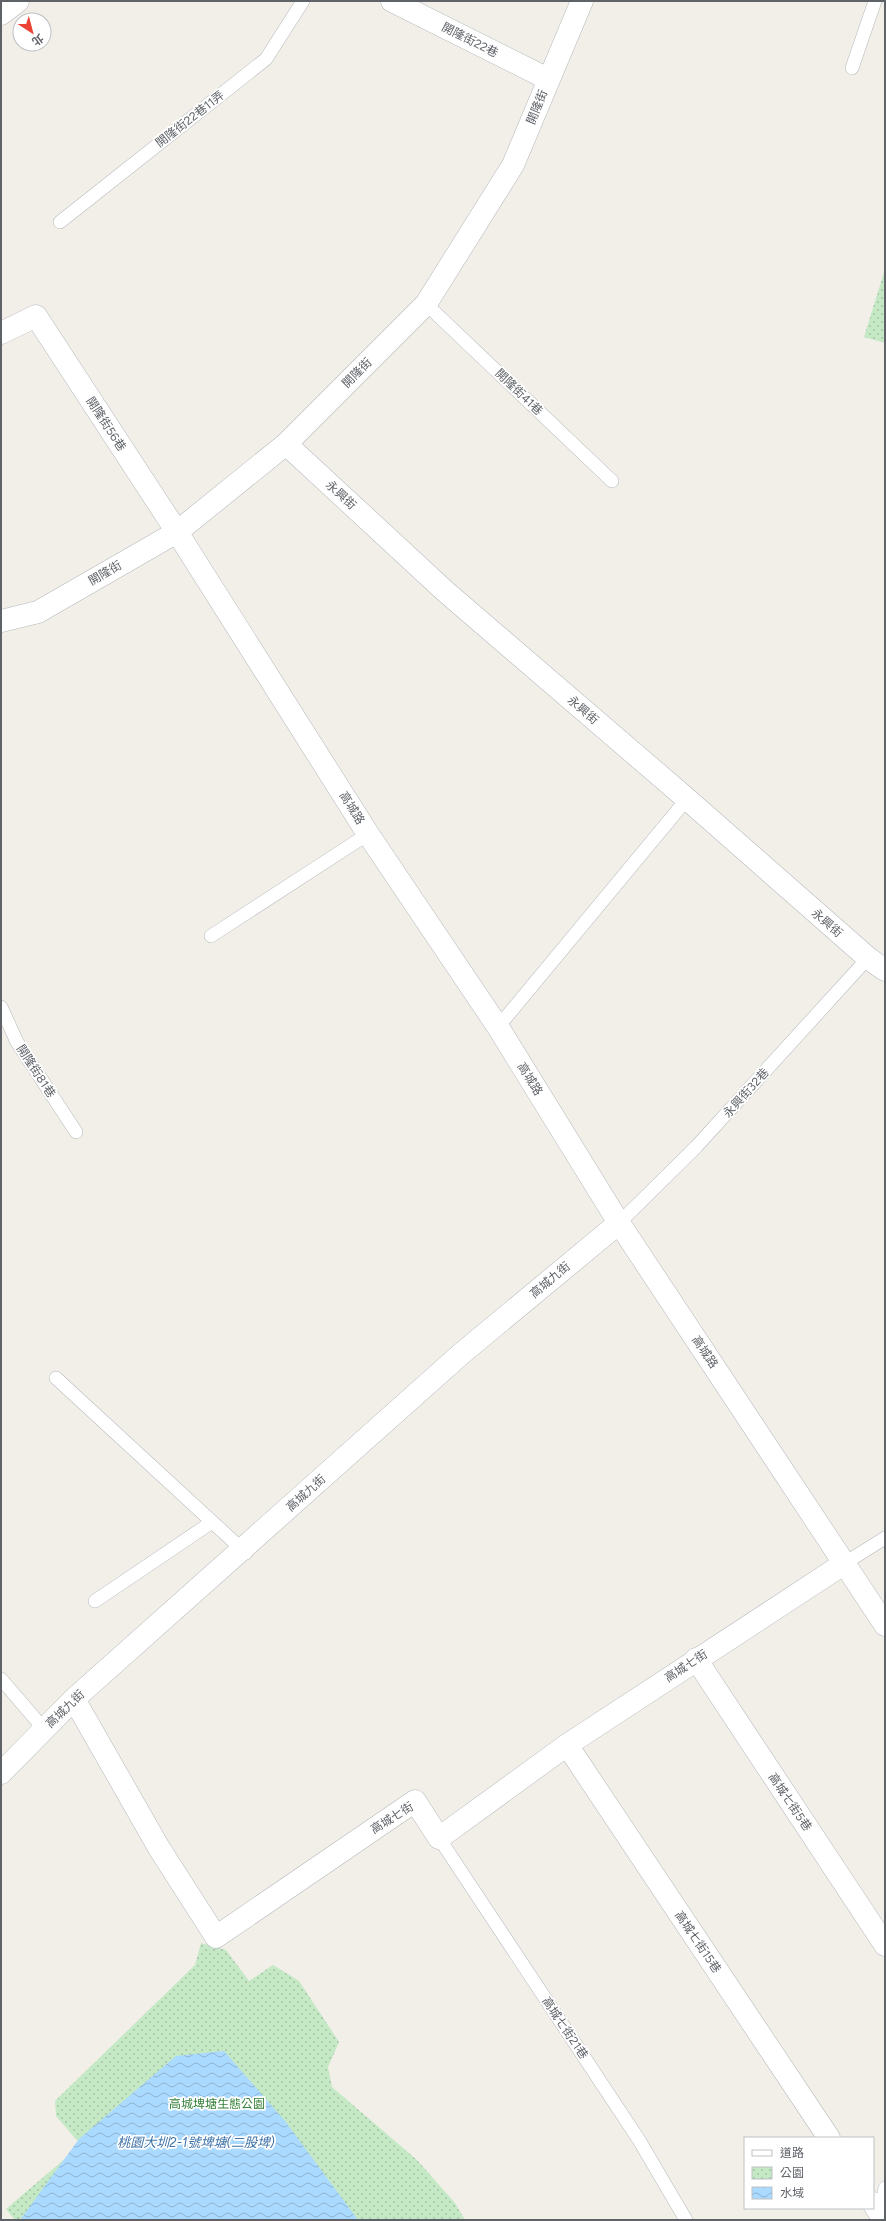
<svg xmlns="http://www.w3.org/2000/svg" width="886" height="2221" font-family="Figtree,'Noto Sans TC',sans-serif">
	<defs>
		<pattern id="park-dots" width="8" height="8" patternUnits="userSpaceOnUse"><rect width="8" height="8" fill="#c5e8c5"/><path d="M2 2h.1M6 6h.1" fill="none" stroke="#a3c0a4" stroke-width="1.8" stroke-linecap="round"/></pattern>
		<pattern id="water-waves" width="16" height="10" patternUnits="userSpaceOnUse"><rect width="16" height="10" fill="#aadaff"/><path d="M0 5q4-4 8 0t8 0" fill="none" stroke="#8eb4d2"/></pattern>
	</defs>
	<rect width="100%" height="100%" fill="#f1efe8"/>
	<path fill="url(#park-dots)" d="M885,269V343L864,337Z
		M201,1943L226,1950L249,1981L273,1965L299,1981L339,2042L328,2067L332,2087L417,2160L455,2203L465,2220H15L6,2209L81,2145L56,2116L55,2101L195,1965Z"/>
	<path fill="url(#water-waves)" d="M224,2051L285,2121L358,2220H20L79,2139L176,2056Z"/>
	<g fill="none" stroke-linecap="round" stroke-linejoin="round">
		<defs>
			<path id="service" d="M852,68L875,1
				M60,222L266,59L303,1
				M426,304L612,481
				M211,936L368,834
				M1,1007L17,1042L76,1132
				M498,1027L687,799
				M619,1223L696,1147L868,958
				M56,1378L246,1553
				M845,1563L885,1538
				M95,1601L212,1522
				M1,1679L44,1729
				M439,1838L639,2140L686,2220
				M880,2213L885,2188"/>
			<path id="minor" d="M392,1L548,79
				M1,14L18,1
				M1,333L36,316L177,532L368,834L498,1027L619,1223L885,1625
				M286,444L446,592L687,799L868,958L885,970
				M1,621L38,612L177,532L286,444L426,304L513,165L582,1
				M696,1659L885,1945
				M74,1699L159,1848L216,1937L415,1801L439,1838L567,1745L845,1563
				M567,1745L829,2138
				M1,1773L74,1699L461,1354L619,1223
				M873,2203L884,2220"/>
		</defs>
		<use href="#service" stroke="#b5b8bc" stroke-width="14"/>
		<use href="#minor" stroke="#b5b8bc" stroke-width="23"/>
		<use href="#service" stroke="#fff" stroke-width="13"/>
		<use href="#minor" stroke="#fff" stroke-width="22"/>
	</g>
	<g text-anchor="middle" stroke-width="3.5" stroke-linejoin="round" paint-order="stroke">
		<g font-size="12" fill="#5f6368" stroke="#fff">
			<text transform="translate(470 40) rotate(27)" y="4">開隆街22巷</text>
			<text transform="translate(537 107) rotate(-68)" y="4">開隆街</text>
			<text transform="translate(190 119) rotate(-38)" y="4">開隆街22巷11弄</text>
			<text transform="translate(357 373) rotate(-45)" y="4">開隆街</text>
			<text transform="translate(519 392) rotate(44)" y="4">開隆街41巷</text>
			<text transform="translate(106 424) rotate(57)" y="4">開隆街56巷</text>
			<text transform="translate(341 495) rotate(43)" y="4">永興街</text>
			<text transform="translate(105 573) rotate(-30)" y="4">開隆街</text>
			<text transform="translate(583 710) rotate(41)" y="4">永興街</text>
			<text transform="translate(352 808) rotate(58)" y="4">高城路</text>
			<text transform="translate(827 923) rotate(41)" y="4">永興街</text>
			<text transform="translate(36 1071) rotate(57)" y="4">開隆街81巷</text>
			<text transform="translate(530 1079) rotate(58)" y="4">高城路</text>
			<text transform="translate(746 1093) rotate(-48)" y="4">永興街32巷</text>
			<text transform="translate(550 1280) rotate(-40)" y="4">高城九街</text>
			<text transform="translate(705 1352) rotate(56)" y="4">高城路</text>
			<text transform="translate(306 1493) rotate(-42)" y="4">高城九街</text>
			<text transform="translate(686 1666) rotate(-33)" y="4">高城七街</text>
			<text transform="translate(65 1709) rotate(-44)" y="4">高城九街</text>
			<text transform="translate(790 1802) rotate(56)" y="4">高城七街5巷</text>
			<text transform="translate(392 1818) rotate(-32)" y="4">高城七街</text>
			<text transform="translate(698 1942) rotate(56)" y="4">高城七街15巷</text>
			<text transform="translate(565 2028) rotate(56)" y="4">高城七街21巷</text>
		</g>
		<g font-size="12" fill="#348238" stroke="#fff">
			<text x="217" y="2108">高城埤塘生態公園</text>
		</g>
		<g font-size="13" font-style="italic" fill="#4174aa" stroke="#fff">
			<text x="196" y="2147">桃園大圳2-1號埤塘(二股埤)</text>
		</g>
	</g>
	<rect width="886" height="2221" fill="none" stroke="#5f6368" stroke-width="4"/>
	<rect x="744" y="2137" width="130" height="72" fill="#ffffff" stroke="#bfc1c3"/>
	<rect x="752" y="2150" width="20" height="6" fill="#ffffff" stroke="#bfc1c3"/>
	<text x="780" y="2157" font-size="12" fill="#5f6368">道路</text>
	<rect x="752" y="2167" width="20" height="12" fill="url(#park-dots)" stroke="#bfc1c3"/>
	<text x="780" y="2177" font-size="12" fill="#5f6368">公園</text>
	<rect x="752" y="2187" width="20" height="12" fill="url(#water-waves)" stroke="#bfc1c3"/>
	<text x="780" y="2197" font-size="12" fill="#5f6368">水域</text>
	<g transform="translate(32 32) rotate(144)"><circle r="19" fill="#ffffff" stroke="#bfc1c3"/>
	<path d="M0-3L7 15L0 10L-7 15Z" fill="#ea4335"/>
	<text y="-6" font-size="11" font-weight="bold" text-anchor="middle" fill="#5f6368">北</text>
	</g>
</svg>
